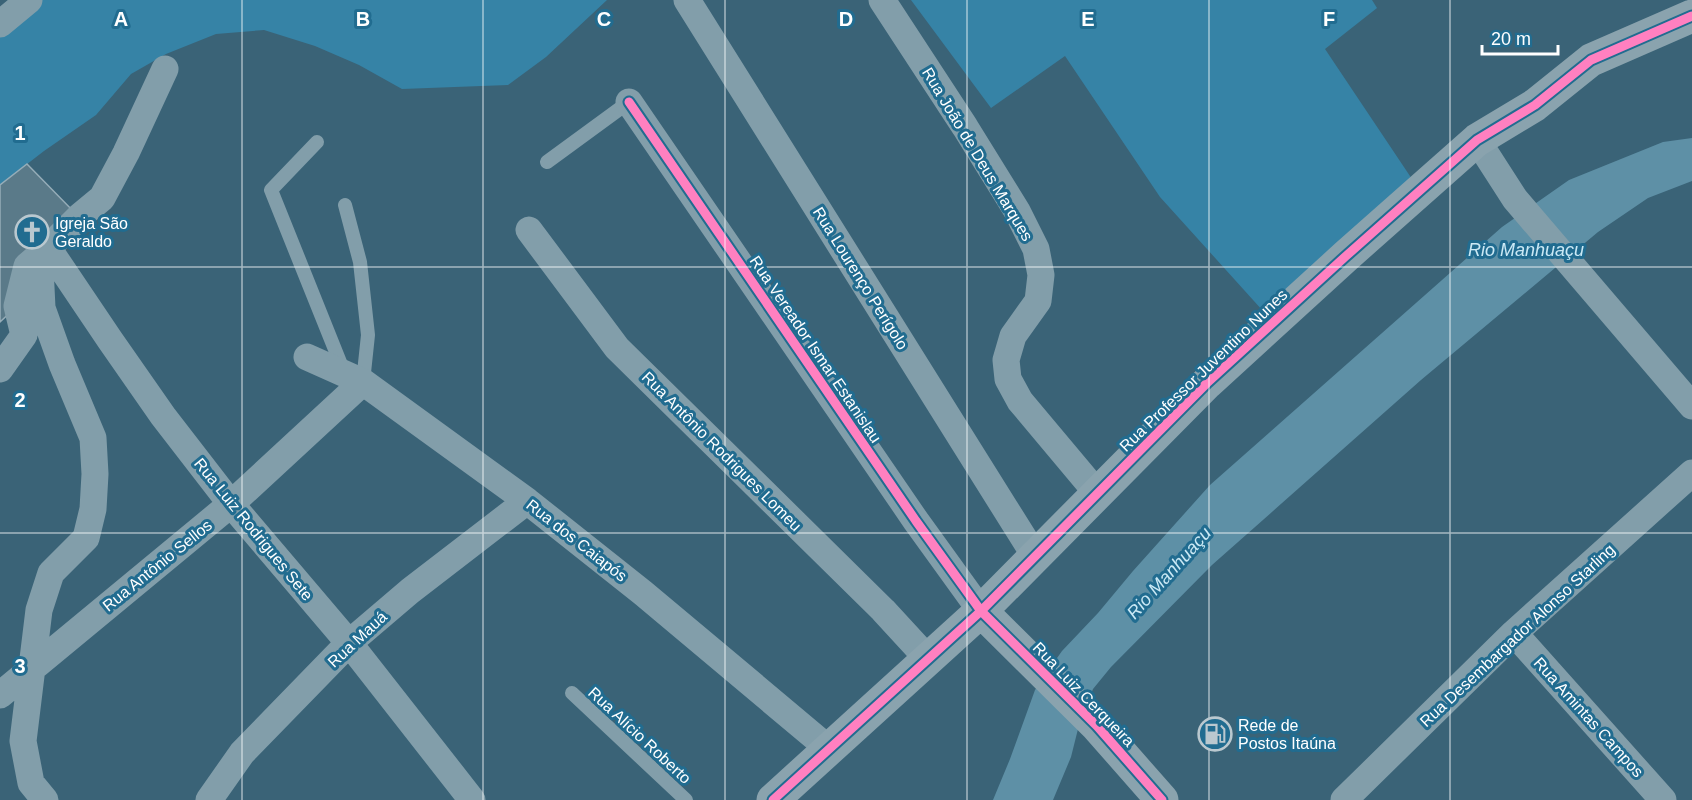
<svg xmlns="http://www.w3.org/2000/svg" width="1692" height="800" font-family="Helvetica,sans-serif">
	<rect width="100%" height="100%" fill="#3a6377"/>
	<path fill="#3683a6" d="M29,0H607L546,57L508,85L402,89L359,65L315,46L264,30L216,34L166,54L131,74L96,115L44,151L0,185V24Z
		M911,0H1372L1377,8L1325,49L1420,191L1273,322L1160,197L1065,56L991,108Z"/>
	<path fill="#5e90a6" d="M1692,138V181L1648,198L1598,232L1421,380L1212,565L1111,667L1093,689L1080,721L1071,757L1053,800H993L1010,759L1035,690L1045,675L1062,651L1098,613L1133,571L1210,485L1502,227L1569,180L1663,142Z"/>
	<path fill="#5a7a89" stroke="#96adb8" stroke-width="1.5" d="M27,164L79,217L17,306L0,322V185Z"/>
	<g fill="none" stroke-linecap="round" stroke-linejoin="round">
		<path stroke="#829eaa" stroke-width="14" d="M317,142L271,190L344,372
			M547,162L629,102
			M345,205L360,262L368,335L363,382
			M572,693L686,800"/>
		<path stroke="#829eaa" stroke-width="27" d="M687,0L1035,556
			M882,0L965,127L1017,211L1036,249L1041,275L1038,301L1013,336L1006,360L1008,379L1020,401L1098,494
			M0,24L29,0
			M629,102L916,521L981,611
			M1477,140L1515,199L1692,406
			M529,230L617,348L883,610L929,660
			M307,357L363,382L527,501L643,593L829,749
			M0,369L24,335L17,306L27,266L48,248L110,340L163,416L231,504L349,643L472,800
			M1514,633L1663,800
			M0,695L231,504L363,382
			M45,800L31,783L23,741L39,610L51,573L86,538L93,509L95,474L93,438L62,364L42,308L40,267L48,248L79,217L102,198L126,153L165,69
			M209,800L242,753L349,643L410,591L527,501
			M1344,800L1514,633L1692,473"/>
		<path stroke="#8aa3ae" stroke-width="33" d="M981,611L1097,726L1162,800
			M773,800L981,611L1207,383L1346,256L1477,140L1535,105L1591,60L1692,16"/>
		<defs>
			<path id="cycleway" d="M629,102L916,521L981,611L1097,726L1162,800
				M773,800L981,611L1207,383L1346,256L1477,140L1535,105L1591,60L1692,16"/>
		</defs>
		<use href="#cycleway" stroke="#216c90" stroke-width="13"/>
		<use href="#cycleway" stroke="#ff80c0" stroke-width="9"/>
	</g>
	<path fill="none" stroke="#fff" stroke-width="1.5" stroke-opacity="0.55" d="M242,0V800M483,0V800M725,0V800M967,0V800M1209,0V800M1450,0V800M0,267H1692M0,533H1692"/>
	<defs>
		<symbol id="church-ring" viewBox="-11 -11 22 22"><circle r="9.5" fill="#216c90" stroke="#bac8cf" stroke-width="1.5"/><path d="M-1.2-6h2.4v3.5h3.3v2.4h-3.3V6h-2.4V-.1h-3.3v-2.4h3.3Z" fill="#bac8cf"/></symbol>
		<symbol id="fuel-ring" viewBox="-11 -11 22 22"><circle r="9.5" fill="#216c90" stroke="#bac8cf" stroke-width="1.5"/><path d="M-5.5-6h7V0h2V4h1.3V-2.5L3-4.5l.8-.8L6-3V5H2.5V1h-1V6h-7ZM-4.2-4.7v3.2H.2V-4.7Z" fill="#bac8cf"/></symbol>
	</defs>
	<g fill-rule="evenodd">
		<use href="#church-ring" x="13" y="213" width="38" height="38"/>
		<use href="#fuel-ring" x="1196" y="715" width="38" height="38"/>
	</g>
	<g text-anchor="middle" stroke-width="6" stroke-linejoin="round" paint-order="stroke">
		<g font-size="16" fill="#fff" stroke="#216c90">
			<text transform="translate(978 154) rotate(59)" y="6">Rua João de Deus Marques</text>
			<text transform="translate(861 278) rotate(58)" y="6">Rua Lourenço Perígolo</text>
			<text transform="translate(816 349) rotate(56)" y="6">Rua Vereador Ismar Estanislau</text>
			<text transform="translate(1203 370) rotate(-44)" y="6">Rua Professor Juventino Nunes</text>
			<text transform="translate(722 451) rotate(45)" y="6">Rua Antônio Rodrigues Lomeu</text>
			<text transform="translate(254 529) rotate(51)" y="6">Rua Luiz Rodrigues Sete</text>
			<text transform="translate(577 540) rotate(38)" y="6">Rua dos Caiapós</text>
			<text transform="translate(157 565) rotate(-39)" y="6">Rua Antônio Sellos</text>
			<text transform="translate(1517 635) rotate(-43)" y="6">Rua Desembargador Alonso Starling</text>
			<text transform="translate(357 639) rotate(-43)" y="6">Rua Mauá</text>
			<text transform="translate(1084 694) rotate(46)" y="6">Rua Luiz Cerqueira</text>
			<text transform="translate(1589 717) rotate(48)" y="6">Rua Amintas Campos</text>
			<text transform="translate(640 735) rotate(43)" y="6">Rua Alício Roberto</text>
		</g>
		<g font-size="16" fill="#fff" stroke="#216c90" text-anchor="start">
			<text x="55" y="229">Igreja São<tspan x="55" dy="18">Geraldo</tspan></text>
			<text x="1238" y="731">Rede de<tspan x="1238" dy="18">Postos Itaúna</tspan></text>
		</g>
		<g font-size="18" font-style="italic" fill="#cbe9f5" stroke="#216c90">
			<text x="1526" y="256">Rio Manhuaçu</text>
			<text transform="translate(1169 573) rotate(-48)" y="6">Rio Manhuaçu</text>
		</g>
	</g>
	<g font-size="20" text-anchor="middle" font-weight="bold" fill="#fff" stroke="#216c90" stroke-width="6" stroke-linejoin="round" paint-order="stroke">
		<text x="121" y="26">A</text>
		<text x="363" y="26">B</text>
		<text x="604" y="26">C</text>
		<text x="846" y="26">D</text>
		<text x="1088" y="26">E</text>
		<text x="1329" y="26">F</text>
		<text x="20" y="140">1</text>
		<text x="20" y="407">2</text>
		<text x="20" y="673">3</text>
	</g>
	<path d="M1482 45v9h76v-9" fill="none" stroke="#ffffff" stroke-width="3"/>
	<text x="1491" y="45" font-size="18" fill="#ffffff" stroke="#216c90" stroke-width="4.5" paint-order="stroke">20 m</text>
</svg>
